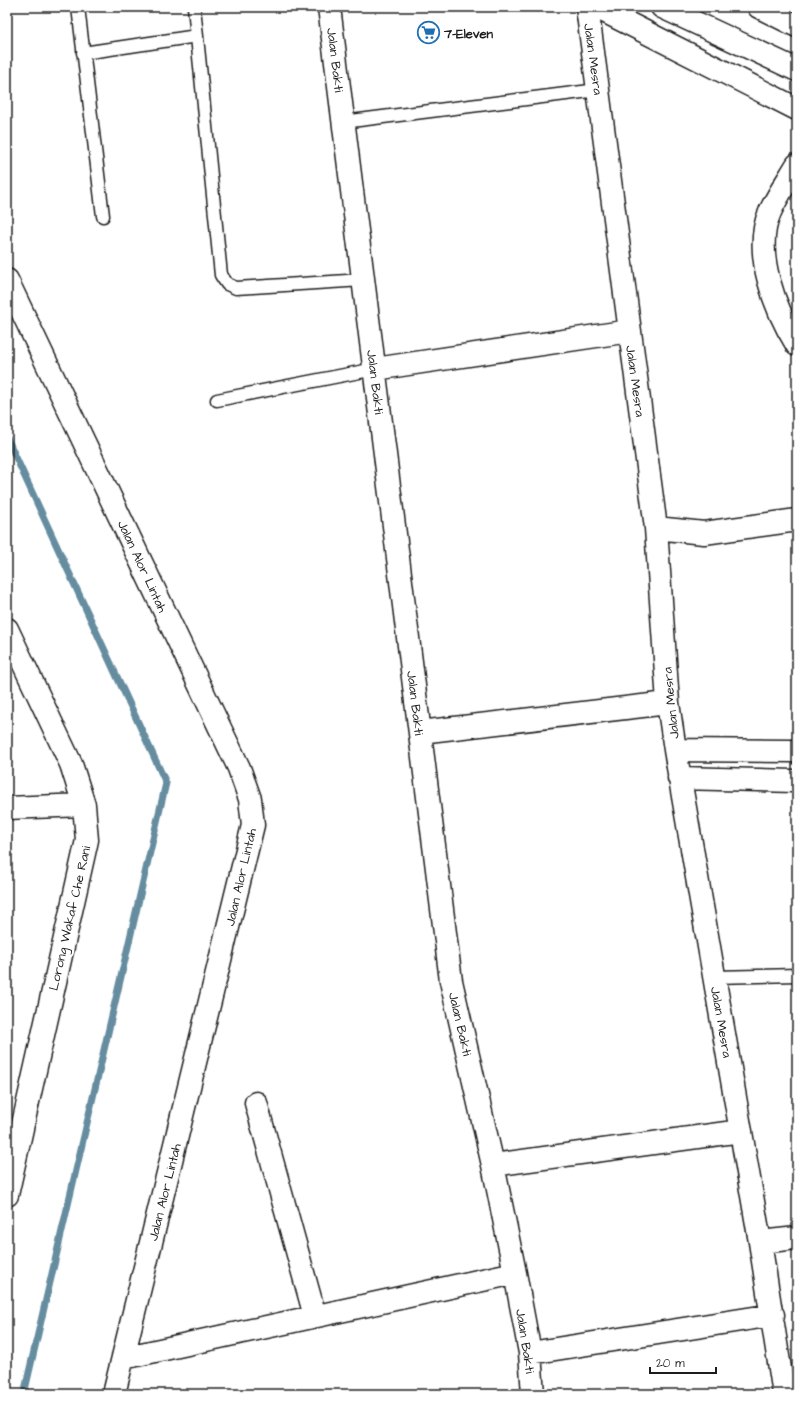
<svg xmlns="http://www.w3.org/2000/svg" width="804" height="1401" font-family="'Architects Daughter',sans-serif">
	<rect width="100%" height="100%" fill="#fff"/>
	<filter id="ink" filterUnits="userSpaceOnUse"><feTurbulence type="fractalNoise" baseFrequency=".025" numOctaves="2"/><feDisplacementMap in="SourceGraphic" scale="8" xChannelSelector="R" yChannelSelector="G"/><feConvolveMatrix kernelMatrix="1 2 1 2 8 2 1 2 1" color-interpolation-filters="sRGB"/></filter>
	<g filter="url(#ink)">
		<g fill="none" stroke-linecap="round" stroke-linejoin="round">
			<path stroke="#658d9f" stroke-width="7" d="M7,438L166,783L24,1394"/>
			<defs>
				<path id="service" d="M78,7L103,216
					M194,7L221,275L227,284L236,288L363,280
					M83,53L197,36
					M343,122L598,90
					M217,400L375,369
					M714,977L797,975"/>
				<path id="minor" d="M329,7L451,981L493,1165L515,1273L530,1353L533,1394
					M587,7L656,528L668,703L675,750L760,1242L784,1394
					M596,7L797,109
					M797,165C788,180 777,196 770,212C752,252 776,311 797,345
					M7,280L239,768L250,799L253,825L114,1394
					M375,369L630,331
					M656,528L704,533L797,520
					M7,629L71,764L84,805L87,840L7,1195
					M420,732L668,703
					M675,750L797,751
					M679,778L794,781
					M7,808L84,805
					M256,1103L315,1316
					M493,1165L741,1131
					M760,1242L797,1238
					M530,1353L773,1315
					M123,1358L515,1273"/>
				<path id="primary" d="M662,7L797,70
					M759,7L797,26"/>
			</defs>
			<use href="#service" stroke="#1c1c1c" stroke-width="15"/>
			<use href="#minor" stroke="#1c1c1c" stroke-width="25"/>
			<use href="#primary" stroke="#1c1c1c" stroke-width="25"/>
			<use href="#service" stroke="#fff" stroke-width="12"/>
			<use href="#minor" stroke="#fff" stroke-width="22"/>
			<use href="#primary" stroke="#fff" stroke-width="22"/>
		</g>
	</g>
	<defs>
		<symbol id="supermarket-ring" viewBox="-11 -11 22 22"><circle r="9.5" fill="#fff" stroke="#1f6fb2" stroke-width="1.5"/><path d="M-6-5.5h2.5l.6 2H6L4.5 2H-2.5L-4.4-4H-6ZM-1.5 3.2a1.3 1.3 0 1 0 .1 0ZM3 3.2a1.3 1.3 0 1 0 .1 0Z" fill="#1f6fb2"/></symbol>
	</defs>
	<g fill-rule="evenodd">
		<use href="#supermarket-ring" x="416" y="20" width="25" height="25"/>
	</g>
	<g text-anchor="middle" stroke-width="4" stroke-linejoin="round" paint-order="stroke">
		<g font-size="13" font-weight="bold" fill="#1c1c1c" stroke="#fff" text-anchor="start">
			<text x="444" y="38">7-Eleven</text>
		</g>
		<g font-size="13" fill="#1c1c1c" stroke="#fff">
			<text transform="translate(594 59) rotate(82)" y="5">Jalan Mesra</text>
			<text transform="translate(336 60) rotate(83)" y="5">Jalan Bakti</text>
			<text transform="translate(636 381) rotate(82)" y="5">Jalan Mesra</text>
			<text transform="translate(376 382) rotate(83)" y="5">Jalan Bakti</text>
			<text transform="translate(143 566) rotate(65)" y="5">Jalan Alor Lintah</text>
			<text transform="translate(416 703) rotate(83)" y="5">Jalan Bakti</text>
			<text transform="translate(670 703) rotate(-96)" y="5">Jalan Mesra</text>
			<text transform="translate(240 877) rotate(-77)" y="5">Jalan Alor Lintah</text>
			<text transform="translate(69 918) rotate(-77)" y="5">Lorong Wakaf Che Rani</text>
			<text transform="translate(722 1022) rotate(80)" y="5">Jalan Mesra</text>
			<text transform="translate(461 1024) rotate(77)" y="5">Jalan Bakti</text>
			<text transform="translate(164 1192) rotate(-76)" y="5">Jalan Alor Lintah</text>
			<text transform="translate(526 1341) rotate(81)" y="5">Jalan Bakti</text>
		</g>
	</g>
	<rect width="804" height="1401" fill="none" stroke="#fff" stroke-width="24"/>
	<rect x="12" y="12" width="780" height="1377" fill="none" stroke="#1c1c1c" stroke-width="1.5" filter="url(#ink)"/>
	<path d="M650 1367v6h66v-6" fill="none" stroke="#1c1c1c" stroke-width="2"/>
	<text x="656" y="1367" font-size="12" fill="#1c1c1c" stroke="#ffffff" stroke-width="3" paint-order="stroke">20 m</text>
</svg>
